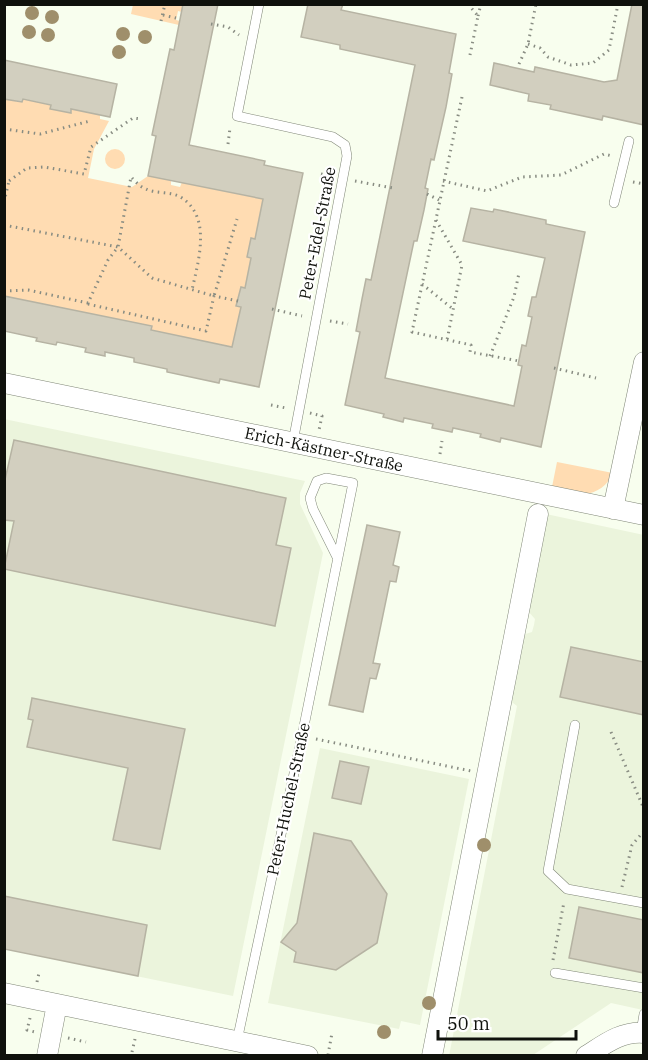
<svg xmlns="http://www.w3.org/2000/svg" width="648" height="1060" font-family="'IBM Plex Serif',serif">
	<rect width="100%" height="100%" fill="#f8feee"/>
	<path fill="#ebf4dc" d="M4,419L305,481L300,493V504L323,553L233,996L5,949Z
		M546,514L644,535L643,1010L611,1003L533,1055L449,1056L517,706L509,700L522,635L532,632L534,625L535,619L527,610Z
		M320,748L469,779L420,1025L401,1021L399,1029L268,1003Z"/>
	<path fill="#ffdcb2" d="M133,5H183L182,12L178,11L176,20L180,21L179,25L131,14Z
		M5,99L21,102L23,99L51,105L71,112V109L100,115V119L109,121L94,149L88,178L132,187L148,176L171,180V185L180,187L182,182L247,196L264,193L255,239H251L247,257L251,258L245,288L241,287L237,306L241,307L231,353L217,344L151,330V326L5,296Z
		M105 159a10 10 0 1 1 20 0a10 10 0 1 1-20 0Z
		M557,462L613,473C608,485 597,493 585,494L552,487Z"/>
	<path fill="#d2cfbf" stroke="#b6b3a3" stroke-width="1.5" d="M183,4H218L189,145L265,161L264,165L303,173L259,387L220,379L219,383L167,372V369L134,362V358L105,352V356L85,352L86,348L57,342L56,345L36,341L37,338L4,331V296L152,326L151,330L232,347L241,307L236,306L241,287L245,288L251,258L247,257L251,238L255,239L263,199L148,176L156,136L152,135L170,49L174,50Z
		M308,4H343L341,10L456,34L449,73L452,74L446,107L434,160L431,159L425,188L428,189L424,210L417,241H414L385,378L514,406L522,366L518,365L522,345L526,346L532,317L528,316L532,297H536L545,258L463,241L471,208L493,212L494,209L546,220V224L585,232L541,447L501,438L500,442L480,437L481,434L453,428L452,432L432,428L433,424L404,418L403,422L383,417L384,414L345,405L360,332L356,331L362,299L366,279L371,280L415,65L340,49V45L301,37Z
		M632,4H644V125L603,116L602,120L550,109L551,105L528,101L529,94L490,85L494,63L534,72L535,67L604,82L617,80Z
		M4,60L117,84L110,117L71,109V113L50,109L51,105L23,99L22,102L4,99Z
		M14,440L286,498L276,545L291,548L275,626L4,569L14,521L4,520V484Z
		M367,525L400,532L393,565L399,567L396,582L390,581L373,663L380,664L376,679L370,678L363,712L329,705Z
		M571,647L644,662V715L560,697Z
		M32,698L185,729L160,849L113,840L128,768L27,747L33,720L28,719Z
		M340,761L369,767L361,804L332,798Z
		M314,833L351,841L387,894L377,943L336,970L294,962L296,952L281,942L297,923Z
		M4,896L147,925L138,976L4,949Z
		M579,907L644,920V973L569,958Z"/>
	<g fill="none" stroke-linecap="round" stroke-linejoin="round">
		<defs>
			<path id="lane" d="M259,4L237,116L333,137L345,145L347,156L293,442
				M614,203L629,141
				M575,725L548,871L567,889L644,903
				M555,973L644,988
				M641,1032L644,1014
				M237,1041L302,736L353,483L326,478L317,481L310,498L313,509L337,557"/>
			<path id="street" d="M4,383L644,515
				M613,509L644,362
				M4,993L308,1056
				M47,1056L57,1004
				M432,1056L538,514
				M586,1056C605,1044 621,1031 644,1033"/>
		</defs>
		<use href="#lane" stroke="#818778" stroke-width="10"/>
		<use href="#street" stroke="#818778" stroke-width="21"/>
		<path stroke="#888c82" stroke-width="3" stroke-dasharray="1.5 4.5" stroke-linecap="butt" d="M468,4L478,16L470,55
			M163,15L176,18
			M478,16L481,4
			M161,21L165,4
			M211,24L228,27L239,35
			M528,44L540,48L548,57L571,65L593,63L609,50L618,4
			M519,64L528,44L536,4
			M462,97L412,332L471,345L470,352L519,361
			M4,129L40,134L90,121
			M228,144L230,128
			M321,174L331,176
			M4,178L9,181L27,168L44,167L84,174L91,147L133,118L141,119
			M355,181L393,188
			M443,181L487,191L522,177L561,175L604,154L612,156
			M633,182L644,184
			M427,194L439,200
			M4,202L9,181
			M436,220L462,265L447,340
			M4,225L118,247L152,278L214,296L237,219
			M422,284L453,309
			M4,291L28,290L88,303L108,260L118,247L131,177C135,181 140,187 146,189C156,194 172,191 182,198C212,218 198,262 192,290
			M88,304L206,331L214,296L238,301
			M272,309L302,316
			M330,321L348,324
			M490,356L514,297L519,273
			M554,368L596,378
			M271,405L286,408
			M310,413L322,416L319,430
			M440,454L442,441
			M611,732L644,809
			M316,739L471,771
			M622,887L632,845L644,831
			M553,960L564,902
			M37,982L39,973
			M30,1018L27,1030L35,1032
			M68,1038L86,1042
			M132,1052L135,1039
			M328,1055L332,1033"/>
		<use href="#lane" stroke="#fff" stroke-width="9"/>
		<use href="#street" stroke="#fff" stroke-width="20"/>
	</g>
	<g fill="#9f8f6b">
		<circle cx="32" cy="13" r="7"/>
		<circle cx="52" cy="17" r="7"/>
		<circle cx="29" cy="32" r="7"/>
		<circle cx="123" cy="34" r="7"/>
		<circle cx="48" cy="35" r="7"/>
		<circle cx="145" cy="37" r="7"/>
		<circle cx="119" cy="52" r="7"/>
		<circle cx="484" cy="845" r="7"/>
		<circle cx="429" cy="1003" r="7"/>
		<circle cx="384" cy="1032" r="7"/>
	</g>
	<g text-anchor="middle" stroke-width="4.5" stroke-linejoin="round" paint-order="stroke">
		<g font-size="16" fill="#0f110c" stroke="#fff">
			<text transform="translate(317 233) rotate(-79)" y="6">Peter-Edel-Straße</text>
			<text transform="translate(324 449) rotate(12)" y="6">Erich-Kästner-Straße</text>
			<text transform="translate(288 799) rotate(-78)" y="6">Peter-Huchel-Straße</text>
		</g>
	</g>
	<rect width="648" height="1060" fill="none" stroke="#0f110c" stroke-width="12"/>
	<path d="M438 1030v9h138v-9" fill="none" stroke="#0f110c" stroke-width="3"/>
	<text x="447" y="1030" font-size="18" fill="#0f110c" stroke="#ffffff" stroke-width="4.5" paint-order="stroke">50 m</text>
</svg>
